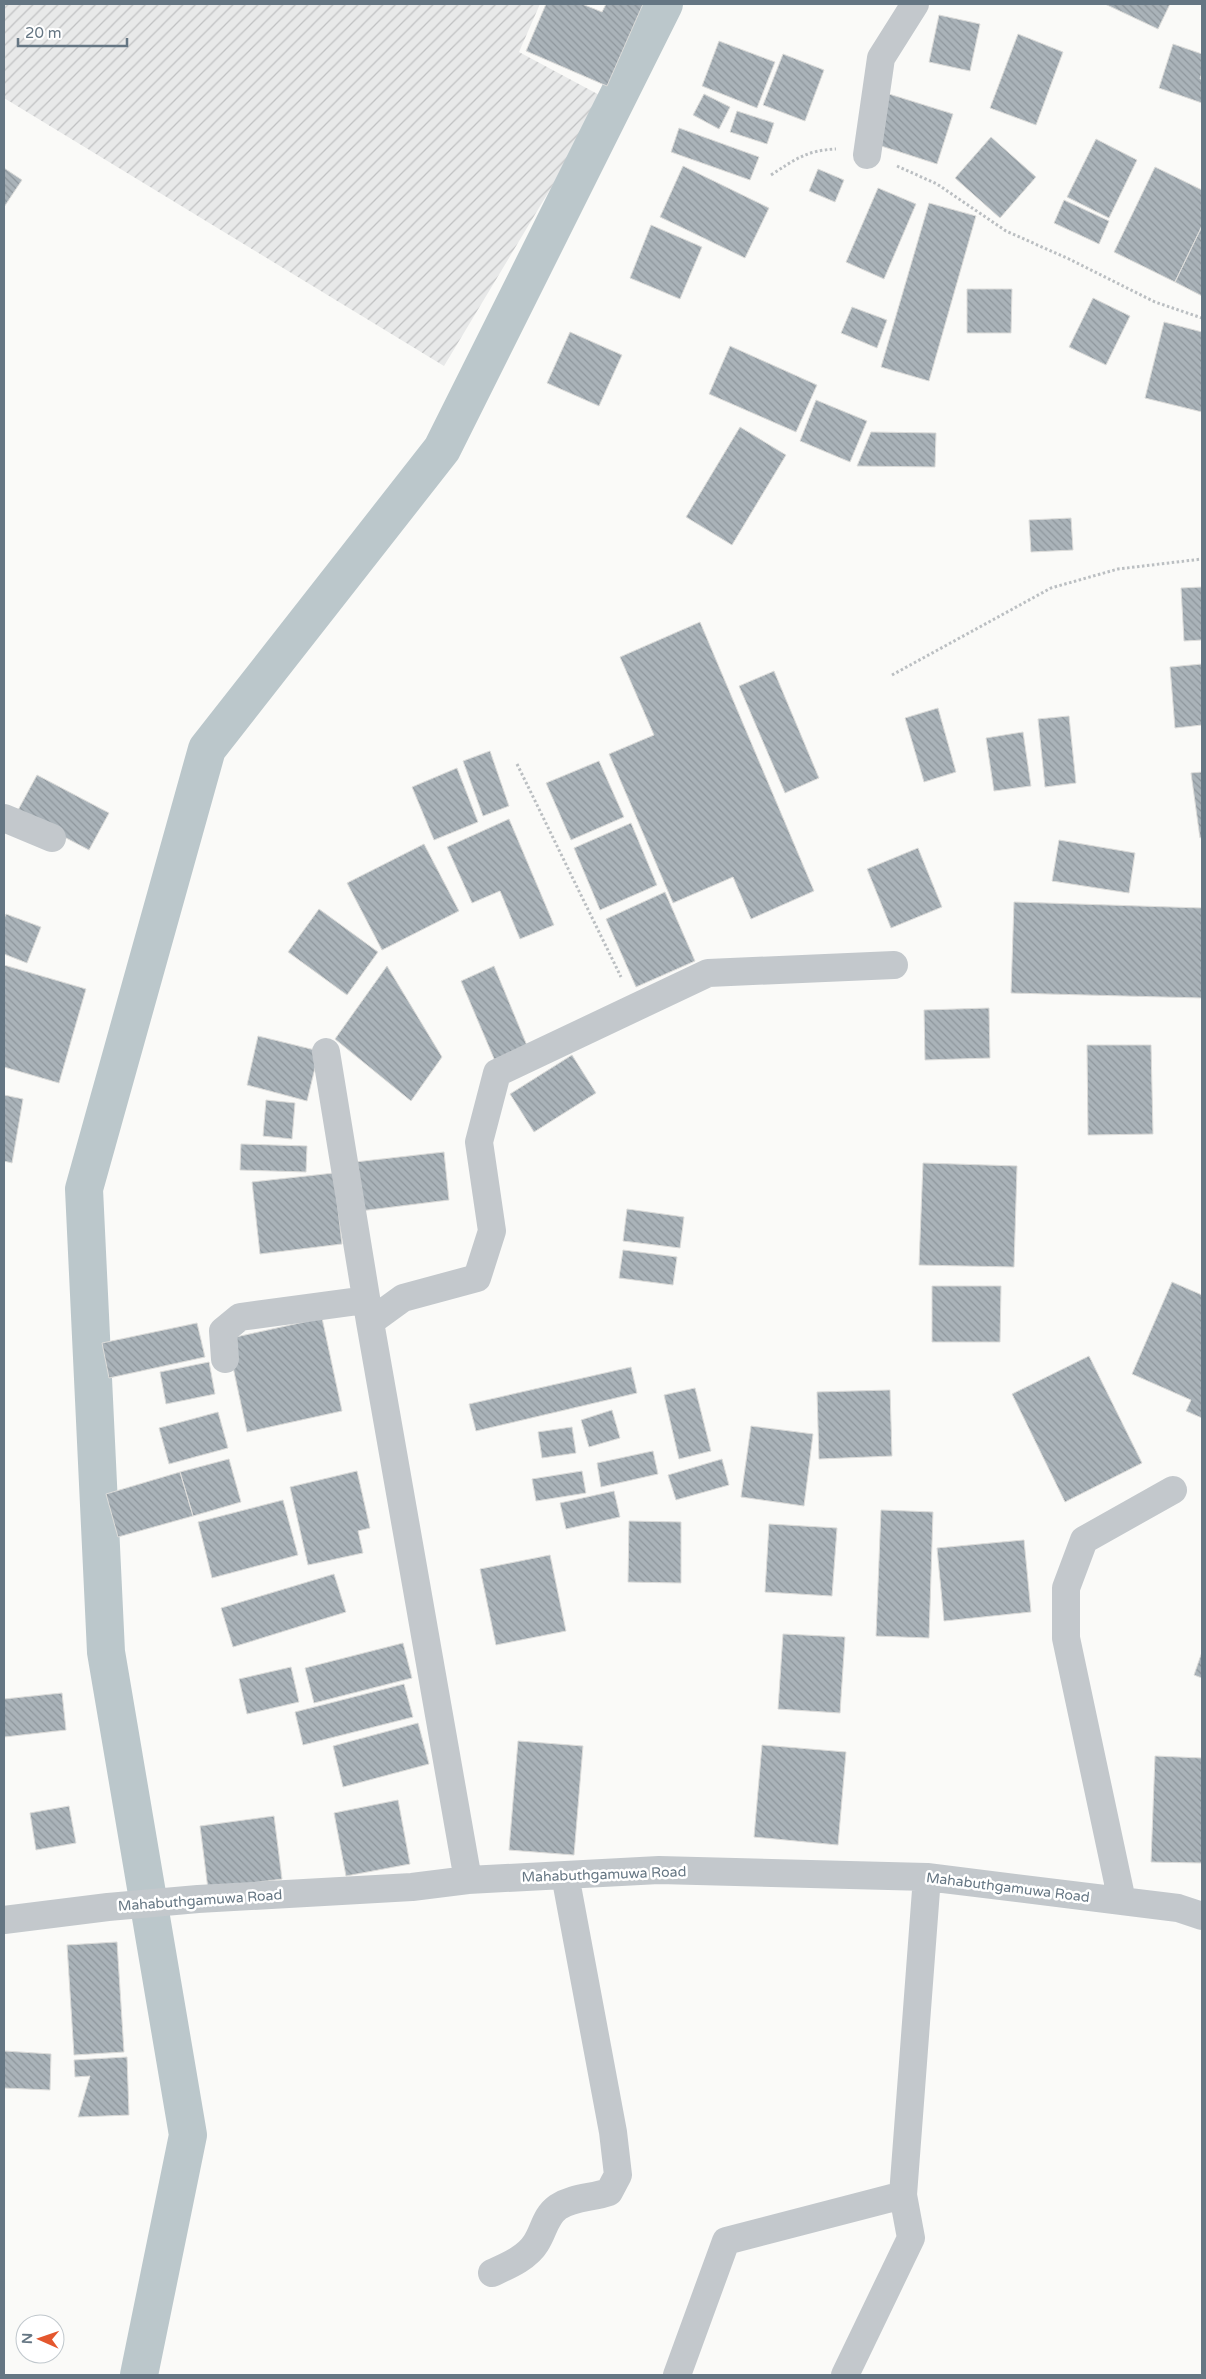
<svg xmlns="http://www.w3.org/2000/svg" width="1206" height="2379" font-family="'Varela Round',sans-serif">
	<defs>
		<pattern id="industrial-furrows" width="10" height="10" patternUnits="userSpaceOnUse" patternTransform="scale(1.25)"><rect width="10" height="10" fill="#e8e9e9"/><path d="M-1 1l2-2M0 10L10 0M9 11l2-2" fill="none" stroke="#c0c1c2"/></pattern>
		<pattern id="building-back-hatch" width="6" height="6" patternUnits="userSpaceOnUse" patternTransform="scale(1.25)"><rect width="6" height="6" fill="#aab3b9"/><path d="M-1 5l2 2M0 0l6 6M5-1l2 2" fill="none" stroke="#8e969c"/></pattern>
	</defs>
	<rect width="100%" height="100%" fill="#fafaf8"/>
	<path fill="url(#industrial-furrows)" d="M4,4H540L519,52L605,98L444,366L4,98Z"/>
	<g fill="none" stroke-linecap="round" stroke-linejoin="round">
		<path stroke="#bbc7cb" stroke-width="38" d="M139,2375L188,2135L106,1652L84,1189L207,749L442,449L664,4"/>
	</g>
	<path fill="url(#building-back-hatch)" stroke="#dcdcda" d="M546,4H582L602,12L606,4H643L607,86L526,51Z
		M1105,4H1170L1158,29Z
		M939,15L980,24L970,71L929,62Z
		M1018,34L1063,52L1036,125L990,108Z
		M719,41L775,62L757,108L702,86Z
		M1173,44L1202,54V72L1200,79H1202V103L1159,88Z
		M783,54L824,70L805,121L763,105Z
		M704,94L730,107L719,129L693,115Z
		M889,94L953,114L937,164L872,143Z
		M737,111L774,123L767,144L730,132Z
		M679,128L759,157L750,180L671,152Z
		M991,137L1036,177L1000,218L955,178Z
		M1096,139L1137,160L1109,218L1067,197Z
		M683,166L769,208L745,258L660,217Z
		M1155,167L1202,190V226L1175,282L1114,252Z
		M4,168L22,180L4,207Z
		M818,169L844,180L835,202L809,191Z
		M878,188L916,204L884,279L846,262Z
		M1064,200L1109,221L1099,244L1054,223Z
		M929,203L976,216L929,381L881,367Z
		M651,225L702,247L680,299L630,278Z
		M1202,226V296L1175,282Z
		M967,289H1012L1011,333H967Z
		M1093,298L1130,316L1106,365L1069,347Z
		M852,307L887,320L877,348L841,333Z
		M1164,322L1202,332V412L1145,398Z
		M570,332L622,355L599,406L547,383Z
		M730,346L817,385L796,432L709,394Z
		M816,400L867,421L850,462L800,441Z
		M740,427L786,455L732,545L686,517Z
		M871,432L936,433L935,467L857,466Z
		M1071,518L1073,550L1031,552L1029,520Z
		M1202,587V640L1184,641L1181,588Z
		M700,622L814,891L751,919L733,877L673,903L609,754L654,735L620,657Z
		M1202,664V725L1175,728L1170,667Z
		M774,671L819,778L785,793L739,686Z
		M938,708L956,772L924,782L905,718Z
		M1069,716L1076,783L1045,787L1038,719Z
		M1023,732L1031,786L994,791L986,738Z
		M490,751L509,806L483,816L463,761Z
		M599,761L624,817L571,840L546,783Z
		M457,768L478,822L434,840L412,787Z
		M1202,772V837L1200,838L1191,773Z
		M37,775L109,813L89,850L17,812Z
		M509,819L554,925L520,939L500,891L472,903L447,847Z
		M631,823L657,885L600,910L574,848Z
		M1059,840L1135,853L1129,893L1052,881Z
		M424,844L459,911L382,950L347,883Z
		M918,848L942,907L891,928L867,869Z
		M665,892L695,961L636,987L606,919Z
		M1014,902L1202,908V998L1011,993Z
		M319,909L378,952L347,995L288,952Z
		M6,914L41,927L27,963L4,954V919Z
		M4,965L86,989L59,1083L4,1067Z
		M387,966L442,1057L411,1101L335,1039Z
		M494,966L528,1048L495,1061L461,981Z
		M989,1008L990,1058L925,1060L924,1010Z
		M258,1036L319,1051L307,1101L247,1085Z
		M1087,1045H1151L1153,1134L1088,1135Z
		M572,1055L596,1093L534,1132L510,1094Z
		M4,1095L23,1099L12,1163L4,1161Z
		M266,1100L295,1103L292,1139L263,1136Z
		M241,1144L307,1146L306,1172L240,1170Z
		M444,1152L449,1200L360,1211L355,1162Z
		M923,1163L1017,1166L1014,1267L919,1265Z
		M334,1173L342,1244L260,1254L252,1182Z
		M627,1209L684,1217L680,1248L623,1241Z
		M623,1250L677,1257L673,1285L619,1278Z
		M1172,1282L1202,1295V1418L1186,1411L1191,1400L1132,1374Z
		M932,1286H1001L1000,1342H932Z
		M322,1318L342,1411L247,1432L227,1339Z
		M197,1323L205,1357L109,1378L102,1343Z
		M1089,1356L1142,1463L1065,1502L1012,1394Z
		M209,1362L215,1394L166,1404L160,1372Z
		M631,1367L637,1393L476,1431L469,1404Z
		M695,1388L711,1451L679,1459L664,1395Z
		M890,1390L892,1456L819,1459L817,1392Z
		M612,1410L620,1438L589,1447L581,1420Z
		M218,1412L228,1448L169,1464L159,1428Z
		M751,1426L813,1434L804,1506L741,1497Z
		M572,1427L576,1453L542,1458L538,1432Z
		M653,1451L658,1474L601,1487L597,1463Z
		M229,1459L241,1502L193,1516L180,1472Z
		M722,1459L729,1485L676,1500L668,1475Z
		M357,1471L370,1528L358,1531L363,1553L308,1565L290,1487Z
		M582,1471L586,1493L536,1501L532,1479Z
		M180,1472L193,1516L118,1537L106,1494Z
		M614,1491L620,1517L566,1529L560,1503Z
		M283,1500L298,1555L212,1578L198,1522Z
		M881,1510L933,1512L929,1638L876,1636Z
		M629,1521L681,1522V1583L628,1582Z
		M769,1524L837,1528L832,1596L765,1592Z
		M1024,1540L1031,1612L944,1621L937,1548Z
		M550,1555L566,1631L496,1645L480,1569Z
		M334,1574L346,1612L233,1647L221,1608Z
		M783,1634L845,1637L840,1713L778,1709Z
		M403,1643L412,1678L314,1703L305,1668Z
		M1202,1652V1678L1194,1675Z
		M291,1667L299,1702L247,1714L239,1679Z
		M404,1684L413,1717L303,1745L295,1712Z
		M62,1693L66,1730L4,1737V1699Z
		M418,1723L429,1764L343,1787L333,1746Z
		M518,1741L583,1746L574,1855L509,1850Z
		M762,1745L846,1752L838,1845L754,1837Z
		M1155,1756L1202,1758V1863L1151,1862Z
		M398,1800L410,1864L346,1876L334,1813Z
		M69,1806L76,1843L36,1850L30,1813Z
		M274,1816L282,1879L208,1889L200,1826Z
		M117,1942L124,2052L74,2055L67,1945Z
		M4,2051L51,2054L50,2090L4,2088Z
		M127,2057L129,2115L78,2117L90,2076L75,2077L74,2060Z"/>
	<g fill="none" stroke-linecap="round" stroke-linejoin="round">
		<path stroke="#bbbfc2" stroke-width="3" stroke-dasharray="2.5 2.5" stroke-linecap="butt" d="M897,166L937,184L1006,231L1069,259L1155,302L1202,318
			M771,175C794,160 807,150 836,149
			M892,675L1051,588L1118,569L1202,559
			M517,764L621,977"/>
		<path stroke="#c3c8cc" stroke-width="28" d="M867,155L881,58L915,4
			M4,818L52,838
			M326,1052L370,1322
			M225,1359L223,1331L240,1317L366,1300
			M468,1880L370,1322L403,1298L477,1278L492,1231L479,1142L497,1073L708,973L894,965
			M1122,1901L1066,1638V1588L1084,1540L1173,1490
			M4,1920L108,1907L198,1899L412,1887L468,1880L659,1870L927,1877L1178,1908L1202,1916
			M492,2273C507,2266 527,2258 536,2243C544,2231 545,2216 558,2207C573,2197 592,2198 609,2192L618,2175L613,2132L565,1875
			M677,2375L726,2241L903,2195L927,1877
			M845,2375L911,2238L903,2195"/>
	</g>
	<g text-anchor="middle" stroke-width="5" stroke-linejoin="round" paint-order="stroke">
		<g font-size="14" fill="#657683" stroke="#fff">
			<text transform="translate(604 1874) rotate(-2)" y="5">Mahabuthgamuwa Road</text>
			<text transform="translate(1008 1887) rotate(7)" y="5">Mahabuthgamuwa Road</text>
			<text transform="translate(200 1900) rotate(-4)" y="5">Mahabuthgamuwa Road</text>
		</g>
	</g>
	<rect width="1206" height="2379" fill="none" stroke="#657683" stroke-width="10"/>
	<g transform="translate(40 2339) rotate(272)"><circle r="24" fill="#ffffff" stroke="#c1c8cd"/>
	<path d="M0-4L9 19L0 12L-9 19Z" fill="#e4572e"/>
	<text y="-8" font-size="14" font-weight="bold" text-anchor="middle" fill="#657683">N</text>
	</g>
	<path d="M18 38v8h109v-8" fill="none" stroke="#657683" stroke-width="2.5"/>
	<text x="25" y="38" font-size="15" fill="#657683" stroke="#ffffff" stroke-width="4" paint-order="stroke">20 m</text>
</svg>
